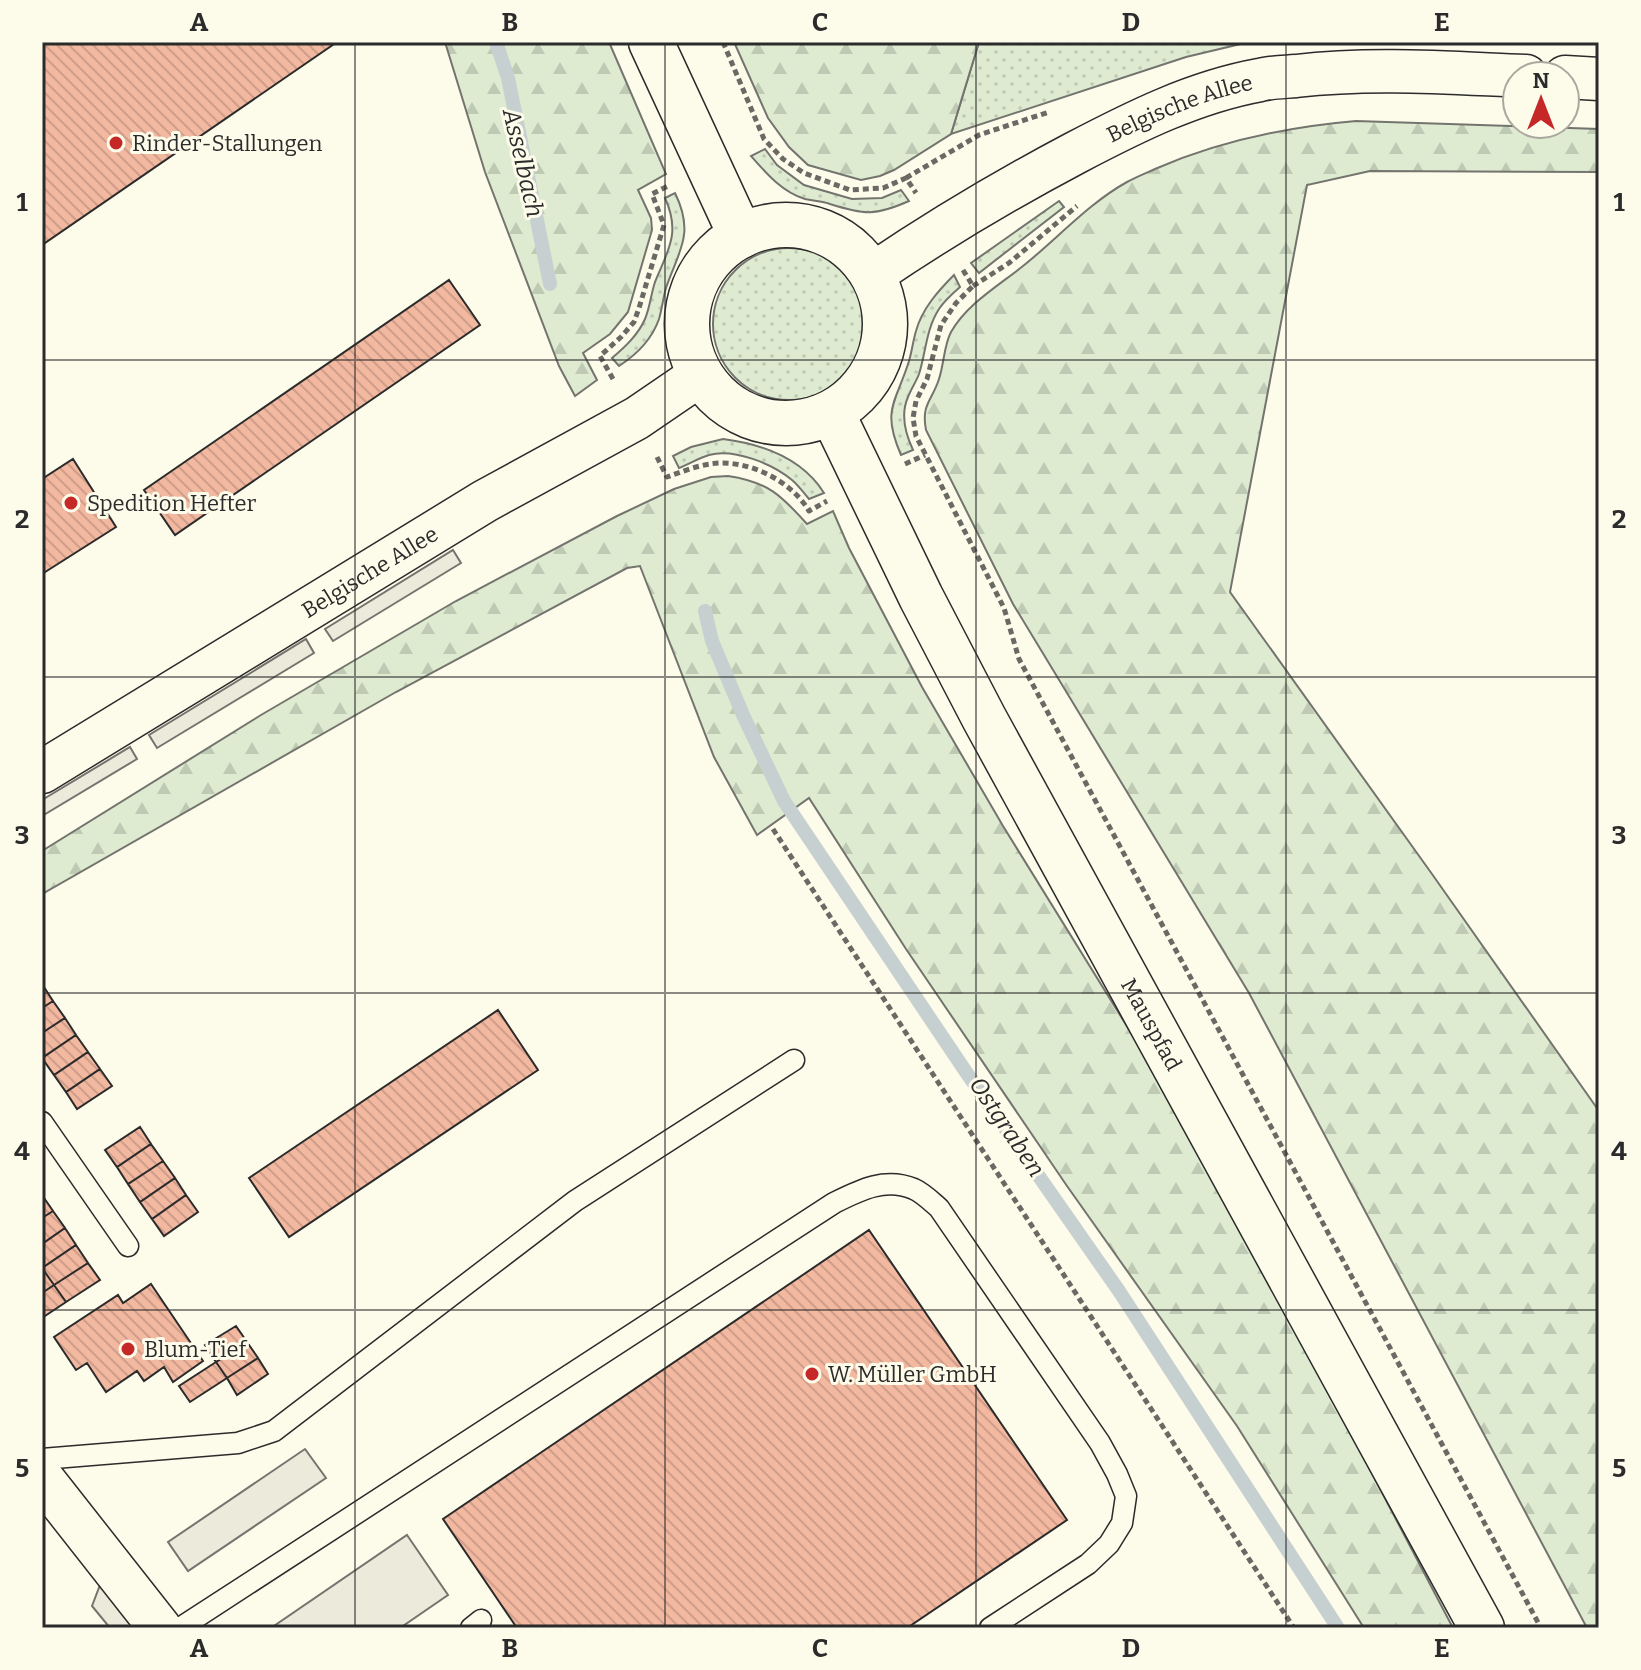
<svg xmlns="http://www.w3.org/2000/svg" width="1641" height="1670" font-family="Bitter,serif">
	<defs>
		<pattern id="grass-dots" width="8" height="8" patternUnits="userSpaceOnUse" patternTransform="scale(2)"><rect width="8" height="8" fill="#deebd1"/><path d="M2 2h.1M6 6h.1" fill="none" stroke="#bfcab4" stroke-width="1.8" stroke-linecap="round"/></pattern>
		<pattern id="forest-firs" width="22" height="20" patternUnits="userSpaceOnUse" patternTransform="scale(2)"><rect width="22" height="20" fill="#deebd1"/><path d="M5 1l3.5 6h-7zM16 11l3.5 6h-7z" fill="#bfcab4"/></pattern>
		<pattern id="building-back-hatch" width="6" height="6" patternUnits="userSpaceOnUse" patternTransform="scale(2)"><rect width="6" height="6" fill="#f2b8a0"/><path d="M-1 5l2 2M0 0l6 6M5-1l2 2" fill="none" stroke="#d09e8a"/></pattern>
	</defs>
	<rect width="100%" height="100%" fill="#fdfbea"/>
	<path fill="url(#grass-dots)" stroke="#74746e" stroke-width="2" d="M979,42H1249L1186,57L951,134Z
		M765,149L777,165L804,185L852,199L882,198L901,190L909,201C875,216 865,215 830,204C822,201 813,201 805,199C782,192 766,173 751,156Z
		M675,193C695,234 679,250 666,288C663,298 662,309 659,319C652,339 636,355 619,366L612,358C625,347 638,335 645,319C650,307 651,294 655,282C668,250 681,233 665,198Z
		M1059,201L1064,207L979,273L971,263Z
		M713 324a76 76 0 1 1 152 0a76 76 0 1 1-152 0Z
		M954,275L960,287C952,294 944,301 939,309C926,329 926,352 919,374C916,382 911,389 908,397C900,415 905,433 913,450L901,455C881,409 896,403 909,361C912,351 913,341 916,331C922,309 938,291 954,275Z
		M723,439C762,444 802,458 824,493L809,499C804,493 798,485 792,480C773,464 734,448 709,455C699,458 689,464 679,468L673,456L691,447Z"/>
	<path fill="url(#forest-firs)" stroke="#74746e" stroke-width="2" d="M445,42H609L666,174L638,190L651,218L652,230L628,312L610,334L583,353L597,380L575,396L559,366L485,172Z
		M734,42H979L951,134L894,170L880,176L861,180L808,165L789,147L768,118Z
		M1356,121L1599,129V172L1370,171L1307,185L1230,592L1432,874L1599,1111V1628H1587L1249,993L1013,604L926,430C921,404 932,401 939,379C944,364 944,345 951,332C967,304 998,286 1023,266C1057,239 1089,203 1127,182C1136,177 1146,173 1155,169C1219,141 1286,127 1356,121Z
		M728,476C768,482 781,495 807,524L833,511L849,548L922,687L1003,826L1146,1057L1367,1464L1453,1628H1364L1237,1426L1067,1186L906,949L809,798L757,835L714,757L640,566L627,568L396,692L42,894V851L261,715L456,601L617,516L674,489L711,477Z"/>
	<path fill="#eceadb" stroke="#74746e" stroke-width="2" d="M453,550L461,563L333,641L325,629Z
		M306,639L314,653L157,748L149,735Z
		M130,747L137,759L42,816V800Z
		M305,1449L326,1478L188,1571L168,1542Z
		M407,1535L448,1595L400,1628H271Z
		M100,1585L134,1628H110L92,1606Z"/>
	<g fill="none" stroke-linecap="round" stroke-linejoin="round">
		<path stroke="#c7d0d0" stroke-width="14" d="M496,42L508,78L550,284
			M705,611L712,641L743,715L784,801L966,1072L1119,1291L1338,1628"/>
	</g>
	<path fill="url(#building-back-hatch)" stroke="#2b2b2b" stroke-width="2" d="M42,42H337L42,245Z
		M449,280L480,325L175,535L144,490Z
		M73,459L116,527L42,574V479Z
		M42,984L53,1001L42,1008Z
		M53,1001L65,1018L42,1033V1008Z
		M498,1010L538,1070L289,1237L249,1178Z
		M65,1018L76,1035L42,1058V1033Z
		M76,1035L88,1052L54,1075L42,1058Z
		M88,1052L100,1069L66,1092L54,1075Z
		M100,1069L112,1086L77,1109L66,1092Z
		M140,1127L151,1144L117,1167L105,1150Z
		M151,1144L163,1161L128,1184L117,1167Z
		M163,1161L175,1178L140,1202L128,1184Z
		M175,1178L186,1195L152,1219L140,1202Z
		M42,1195L53,1211L42,1218Z
		M186,1195L198,1212L164,1236L152,1219Z
		M53,1211L65,1228L42,1244V1218Z
		M65,1228L76,1245L42,1268V1244Z
		M869,1230L1067,1520L907,1628H517L443,1519Z
		M76,1245L88,1263L54,1285L42,1268Z
		M88,1263L100,1280L66,1302L54,1285Z
		M42,1268L54,1285L42,1293Z
		M151,1284L203,1361L173,1382L164,1367L144,1381L137,1371L106,1392L87,1363L76,1370L54,1337L118,1295L123,1303Z
		M54,1285L66,1302L42,1318V1293Z
		M236,1326L247,1342L216,1362L205,1345Z
		M247,1342L258,1358L227,1378L216,1362Z
		M258,1358L268,1374L237,1395L227,1378Z
		M216,1362L227,1378L190,1402L179,1386Z"/>
	<g fill="none" stroke-linecap="round" stroke-linejoin="round">
		<defs>
			<path id="service" d="M42,1122L128,1246
				M42,1459L238,1443L274,1431L575,1201L794,1060
				M180,1628L834,1203C860,1190 885,1177 914,1189C923,1193 932,1202 939,1208L1100,1443L1117,1474L1126,1496L1122,1523L1109,1544L1088,1564L990,1628
				M471,1628L481,1620"/>
			<g id="minor">
				<path d="M1565,77L1599,79"/>
				<path id="s1" d="M873,274C938,230 1005,190 1075,153C1134,122 1194,92 1260,80C1272,77 1285,77 1296,76C1373,67 1450,73 1526,76"/>
				<path id="s2" d="M42,772L485,501L637,418L700,375"/>
				<path d="M42,1478L160,1628"/>
			</g>
			<g id="tertiary">
				<path d="M651,42L741,236"/>
				<circle cx="786" cy="324" r="99"/>
				<path id="s3" d="M832,413L921,597L984,718L1482,1628"/>
			</g>
		</defs>
		<use href="#service" stroke="#2b2b2b" stroke-width="23"/>
		<use href="#minor" stroke="#2b2b2b" stroke-width="45"/>
		<use href="#tertiary" stroke="#2b2b2b" stroke-width="47"/>
		<path stroke="#6a6964" stroke-width="5" stroke-dasharray="6 4" stroke-linecap="butt" d="M723,42L764,139L783,159L804,173L850,190L883,188L906,178L916,193
			M906,178L979,135L1049,112
			M963,270L973,286L956,303L941,325L927,379L916,401L913,418L916,436L1004,608L1019,659L1541,1628
			M973,286L1009,263L1077,206
			M613,379L600,356L621,337L634,322L639,308L664,225L652,194L670,185
			M657,457L667,477C681,472 696,466 710,464C746,458 791,480 809,511L827,501
			M905,464L925,455
			M773,829L1294,1628"/>
		<use href="#service" stroke="#fdfbea" stroke-width="20"/>
		<use href="#minor" stroke="#fdfbea" stroke-width="42"/>
		<use href="#tertiary" stroke="#fdfbea" stroke-width="44"/>
	</g>
	<path fill="none" stroke="#2b2b2b" stroke-width="2" stroke-opacity="0.55" d="M355,42V1628M665,42V1628M976,42V1628M1286,42V1628M42,360H1599M42,677H1599M42,993H1599M42,1310H1599"/>
	<g fill="#c62828" stroke="#fdfbea" stroke-width="3">
		<circle cx="116" cy="143" r="8"/>
		<circle cx="71" cy="503" r="8"/>
		<circle cx="128" cy="1349" r="8"/>
		<circle cx="812" cy="1374" r="8"/>
	</g>
	<g text-anchor="middle" stroke-width="6" stroke-linejoin="round" paint-order="stroke">
		<g font-size="22" fill="#2b2b2b" stroke="#fdfbea">
			<text dy="8" stroke="none"><textPath href="#s1" startOffset="350">Belgische Allee</textPath></text>
			<text dy="8" stroke="none"><textPath href="#s2" startOffset="384">Belgische Allee</textPath></text>
			<text dy="8" stroke="none"><textPath href="#s3" startOffset="690">Mauspfad</textPath></text>
		</g>
		<g font-size="22" fill="#2b2b2b" stroke="#fdfbea" text-anchor="start">
			<text x="132" y="151">Rinder-Stallungen</text>
			<text x="87" y="511">Spedition Hefter</text>
			<text x="144" y="1357">Blum-Tief</text>
			<text x="828" y="1382">W. Müller GmbH</text>
		</g>
		<g font-size="24" font-style="italic" fill="#2b2b2b" stroke="#fdfbea">
			<text transform="translate(523 163) rotate(77)" y="8">Asselbach</text>
			<text transform="translate(1007 1127) rotate(56)" y="8">Ostgraben</text>
		</g>
	</g>
	<rect width="1641" height="1670" fill="none" stroke="#fdfbea" stroke-width="88"/>
	<g transform="translate(1541 100)"><circle r="38" fill="#fdfbea" stroke="#a9a89e" stroke-width="2"/>
	<path d="M0-6L14 30L0 20L-14 30Z" fill="#c62828"/>
	<text y="-12" font-size="22" font-weight="bold" text-anchor="middle" fill="#2b2b2b">N</text>
	</g>
	<rect x="44" y="44" width="1553" height="1582" fill="none" stroke="#2b2b2b" stroke-width="3"/>
	<g font-size="26" text-anchor="middle" font-weight="bold" fill="#2b2b2b">
		<text x="199" y="31">A</text>
		<text x="510" y="31">B</text>
		<text x="820" y="31">C</text>
		<text x="1131" y="31">D</text>
		<text x="1442" y="31">E</text>
		<text x="22" y="211">1</text>
		<text x="1619" y="211">1</text>
		<text x="22" y="528">2</text>
		<text x="1619" y="528">2</text>
		<text x="22" y="844">3</text>
		<text x="1619" y="844">3</text>
		<text x="22" y="1160">4</text>
		<text x="1619" y="1160">4</text>
		<text x="22" y="1477">5</text>
		<text x="1619" y="1477">5</text>
		<text x="199" y="1657">A</text>
		<text x="510" y="1657">B</text>
		<text x="820" y="1657">C</text>
		<text x="1131" y="1657">D</text>
		<text x="1442" y="1657">E</text>
	</g>
</svg>
